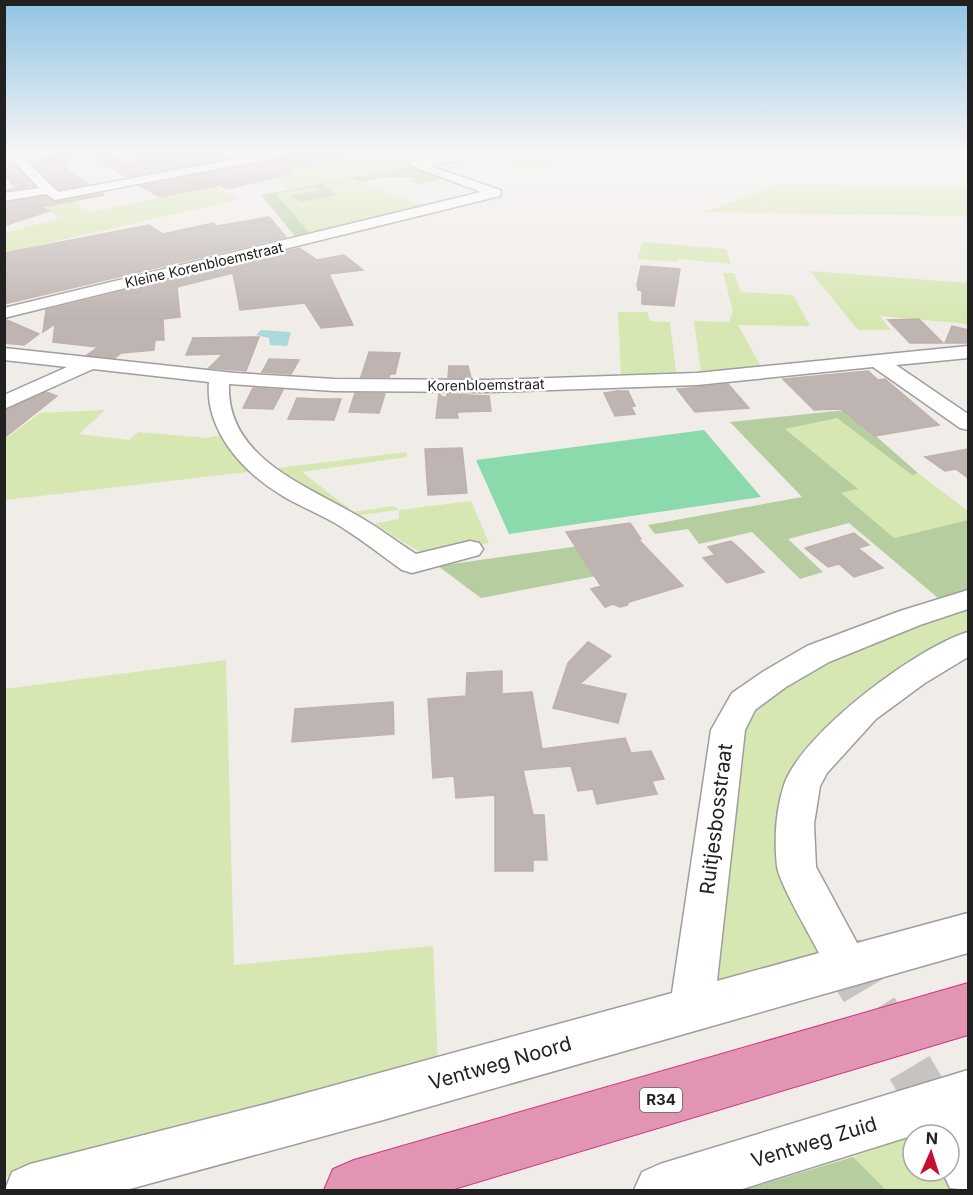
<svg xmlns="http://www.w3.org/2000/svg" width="973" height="1195" font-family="Inter,sans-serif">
	<rect width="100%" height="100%" fill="#f0ece8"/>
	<path fill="#d6e7b1" d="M373,155L413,166L289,189L263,176Z
		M353,179L361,182L429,208L313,237L275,194L314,187L321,190L291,197L302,202L337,195L321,185Z
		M232,183L217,187L240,199L5,253V233L59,218L40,203V199L65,195L90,212Z
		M782,184L968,187V216L703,212Z
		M643,242L726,249L731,264L679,259L677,262L637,259Z
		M810,271L968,283V324L880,316L891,330H858Z
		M723,273H734L741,292L793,295L810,326L738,325L761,367L701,372L694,321L729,322L733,311Z
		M618,312H647L650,321L670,322L676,372L621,374Z
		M105,410L79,434L129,440L138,432L207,438L226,434L256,471L5,500L4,440L40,413Z
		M837,418L912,474L918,473L968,511V520L894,538L840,493L857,489L784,429Z
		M406,452L407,457L302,472L353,512L394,506L399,510L471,501L489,543L423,554L374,524L399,519V510L351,516L271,469Z
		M968,606V634L930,650L831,730L794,893L820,956L718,986L729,766L739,725L760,696L815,660Z
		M226,660L234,965L433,946L438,1067L5,1177V689Z
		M924,1131L927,1135H913V1171H948L960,1190H886L853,1157Z"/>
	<path fill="#b5cd9f" d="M499,152H579L589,157L519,168L506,160L517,158Z
		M413,166L447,178L418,184L408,180L419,178L388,177L361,182L353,179L322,185L338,195L302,202L290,196L320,190L314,187L276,194L313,237L299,241L261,195Z
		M846,410L918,473L912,475L837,418L785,429L858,489L841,493L894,538L968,520V589L938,598L849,523L788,539L823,572L800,579L752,532L699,544L688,529L655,534L648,525L802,497L730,422Z
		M601,543L617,572L481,598L438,566Z
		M853,1157L886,1190H743Z"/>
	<path fill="#8bdaac" d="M704,430L761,497L509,534L476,460Z"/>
	<path fill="#abd9db" d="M261,330L289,332L291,333L287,346L270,345L269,338L256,335Z"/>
	<path fill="#beb4b1" stroke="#c1b0ab" stroke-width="1.5" d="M67,152H76L66,169L88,184L59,190L31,162L59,157Z
		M84,152H109L124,163H132L136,159L128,152H262L127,177Z
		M298,152H344L345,159L284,171L290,174L227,189L220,185L160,197L141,186L290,157Z
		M11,161L34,186L4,191L16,188L4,175V162Z
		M102,193L104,195L42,207L49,211L4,226V203L45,196L55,202Z
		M269,217L286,237L4,304V253L149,225L163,234L213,223L217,226Z
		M299,248L317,260L344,255L363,270L329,274L353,325L321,328L305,303L240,310L233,273L177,287L180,317L163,319L164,340H155L154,350L121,353L115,358L87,355L98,347L53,342L55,324L43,332L46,310Z
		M641,266L680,269L674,306L642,304V291L638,290L637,285Z
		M919,319L943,343H910L888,320Z
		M4,320H7L39,334L24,345L4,343Z
		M952,326L969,330V343H945Z
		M259,337L246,371L209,368L223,354L186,355L193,338Z
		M369,352L400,353L395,374H390L389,377H361Z
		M269,359L299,360L291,374L262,372Z
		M449,366H468L471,378L448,377Z
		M868,371L878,380L885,379L939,425L875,436L841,409L814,410L783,379Z
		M728,384L749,408L695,412L677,389Z
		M253,388L283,390L273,409L243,408Z
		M617,391H628L635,406L631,407L635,414L615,416L604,393Z
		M46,392L57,396L4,438V411Z
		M355,393L385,394L379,413L349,412Z
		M439,394L443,397H447V394L489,396L491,411L457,412L458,418H436Z
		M297,398L317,399H341L334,420L288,419Z
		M462,448L467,493L428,495L425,449Z
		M969,449V479L956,469L945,471L925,457Z
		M630,523L641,539H638L683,586L629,602L627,605L620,607L613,604L605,607L591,589L601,586L566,532Z
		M854,533L869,545L858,548L883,568L854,577L839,564L828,567L805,548Z
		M731,541L739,548L764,572L727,583L703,558L715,555L708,547Z
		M588,642L611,656L580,684L626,694L618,723L553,708L568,663Z
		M502,671V694L532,692L542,749L625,738L631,753L651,751L664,779L652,781L657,794L597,804L593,789L578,791L571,766L523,770L533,815H544L547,860H533V871H495V795L456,798L454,776L433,778L428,699L466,696L467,673Z
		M393,702L394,734L292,742L295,709Z"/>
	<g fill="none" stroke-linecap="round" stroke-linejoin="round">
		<path stroke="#c7c3c0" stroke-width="46" stroke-dasharray="46 22" stroke-linecap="butt" d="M840,951L939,1117"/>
		<defs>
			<path id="minor" d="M5,152H17L20,154L65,152L59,155L26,160L58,192L273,152H296L290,155L55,200L46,194L4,201V193L39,188Z
				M111,152H124L134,159L132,161H124Z
				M465,153L471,156L469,158L430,166L500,190L501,193L500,196L4,318V308L481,192L409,165L415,161Z
				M968,346V358L896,365L968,414V430L960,428L873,367L697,385L490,392L334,391L229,384C226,455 300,483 351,512C374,524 394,540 416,554L470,541L479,543L483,549L479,555L412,573L402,570C380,554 358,537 335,523C316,512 296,505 278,493C240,469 205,429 209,382L93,369L4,409V395L67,367L4,360V348L235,373L334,379L490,380L697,373Z
				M968,590V609L920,625L829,662L786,687L755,710L745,730L717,981L819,953C810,935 779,883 777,866C774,840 776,810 784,785C801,734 917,647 968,632V657L925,683L876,719L827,773L820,786L814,824L816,867L857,943L968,913V953L383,1120L126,1190H5L12,1172L30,1164L266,1104L672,993L711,730L732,693L764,671L807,646L900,611Z
				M968,1070V1190L950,1188L942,1171H949V1135H925L927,1131L739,1190H634L642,1172L660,1164Z"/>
			<path id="highway" d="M968,983V1035L451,1190H324L333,1169L354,1160Z"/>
		</defs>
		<use href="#minor" stroke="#9e9e9e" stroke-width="3"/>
		<use href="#highway" stroke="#d13287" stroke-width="2"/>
		<path stroke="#f17882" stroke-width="1.5" stroke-dasharray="1.5 1.5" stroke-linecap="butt" d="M368,152L396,160"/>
		<use href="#minor" fill="#fff" fill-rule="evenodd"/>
		<use href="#highway" fill="#e295b2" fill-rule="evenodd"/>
	</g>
	<linearGradient id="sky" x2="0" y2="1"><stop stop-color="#8fc3e3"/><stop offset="0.48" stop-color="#f8f6f5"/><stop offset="1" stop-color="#f8f6f5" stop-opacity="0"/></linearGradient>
	<rect width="973" height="319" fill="url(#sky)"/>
	<g text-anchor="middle" stroke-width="5" stroke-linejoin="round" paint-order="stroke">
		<g font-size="14" fill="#212121" stroke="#fff">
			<text transform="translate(204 265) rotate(-13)" y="5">Kleine Korenbloemstraat</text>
			<text transform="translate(486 385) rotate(-1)" y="5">Korenbloemstraat</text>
		</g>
		<rect fill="#fff" stroke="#646464" stroke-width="1.5" x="640" y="1088" width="42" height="24" rx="4.5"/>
		<g font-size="15" font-weight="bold" fill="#212121">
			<text x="661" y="1105">R34</text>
		</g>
		<g font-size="20" fill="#212121" stroke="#fff">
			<text transform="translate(716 819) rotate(-83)" y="7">Ruitjesbosstraat</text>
			<text transform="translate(500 1063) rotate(-16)" y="7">Ventweg Noord</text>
			<text transform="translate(814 1142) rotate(-17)" y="7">Ventweg Zuid</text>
		</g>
	</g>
	<rect width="973" height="1195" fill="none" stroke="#212121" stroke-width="12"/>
	<g transform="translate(931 1153) rotate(3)"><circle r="28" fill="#ffffff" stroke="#a6a6a6" stroke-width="1.5"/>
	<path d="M0-4.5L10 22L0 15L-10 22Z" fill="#c40d30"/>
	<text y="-9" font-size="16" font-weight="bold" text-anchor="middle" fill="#212121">N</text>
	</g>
</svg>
